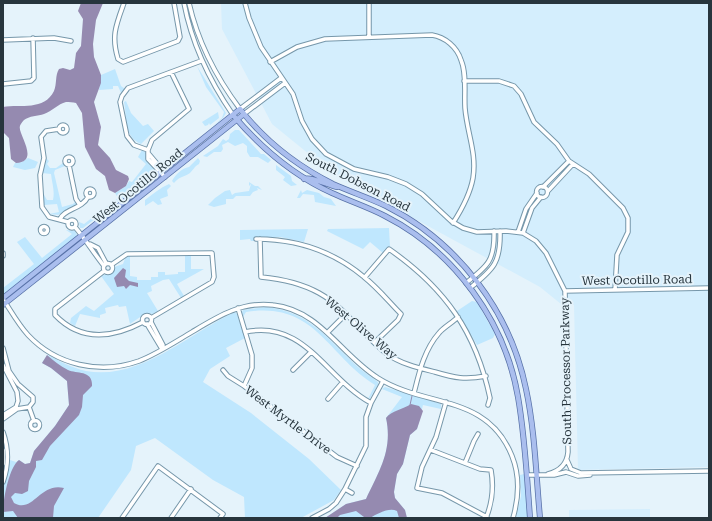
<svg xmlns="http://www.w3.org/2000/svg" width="712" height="521" font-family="'Roboto Serif',serif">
	<rect width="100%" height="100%" fill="#e5f3fb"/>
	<path fill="#d4eefd" d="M221,3H709V467L578,470L574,305L561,304L540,287L336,176L272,124L222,29Z
		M650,509V518H569V510Z"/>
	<path fill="#bfe7fe" d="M197,66L226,113L223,118L209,130L222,118L224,112L206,87Z
		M115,69L121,86L125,89L121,93L118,86H113V89L99,90L101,75Z
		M126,101L131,113L143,126L148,124L154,131L141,144C124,137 127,118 124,102Z
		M218,112L219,118L210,125L209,123L208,125L205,126L202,122Z
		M235,130H239L261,154H264L271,160L268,163L258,157H250L247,152V146L243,143L235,146L228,142L222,145L223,149L221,152H214L207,157L203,156L218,146L223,139L226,141L229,139L230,134Z
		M142,150L145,152L148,163L155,170L154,174L83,228H80L79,222L84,224L118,198L115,193L126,186L129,181L132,182L146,164L138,157Z
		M28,158L38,162L35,168L25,170L13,167L15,163L22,162Z
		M46,158L49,161L47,164L50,168H56L63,163L65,166L55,170L54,173L62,207L73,204L75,202L77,205L58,215L49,214L59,212L57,204L44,205L43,193L47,200H53C55,190 52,184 51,174L42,173Z
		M198,158L200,161L199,164C194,167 194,169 190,173C183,178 181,175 174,183L172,181C175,175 182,168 189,167Z
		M276,165L291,176L292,181L297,185L291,186L283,180L285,177L276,170Z
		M249,182L255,186H258L262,190L257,188L258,190L253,192L250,196H236L233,199H226V204L214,207L208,205L215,198L225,191L230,190L232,195L235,193L236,195L235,193L249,191L251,184L249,186Z
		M169,184L171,186L167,190L168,196L160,199L162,204L158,205L153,201L145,206V200C153,194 160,188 169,184Z
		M301,190L302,193L307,190L319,193L324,197L331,199L336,206L315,202L314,195L303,194L300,198H297Z
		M389,228L390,247L384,250L383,253L370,242L363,249L327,231L328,229Z
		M308,229L304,242L280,237H255V241H251L250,239L240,240V230Z
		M66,230L75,231L77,235L75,238L3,295V288L34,264L17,242L25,237L42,258L72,234Z
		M185,255H191V269H204L177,284L184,296L181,298L169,279L163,280L151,286L152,291L147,293L158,311L153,314L146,313L130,324L126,306L119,307L118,305L105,308L106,313L100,315V318L80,314L75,326L70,323L71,318L86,306L94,311L114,294L101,276L111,273L114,267L123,264L126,256H130V276L137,277V280H151V277H158V272H165V275L178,274V272H185Z
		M472,301L477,302L495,334L493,338L477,345L457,311Z
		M266,307C311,312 327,339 358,367C364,372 371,377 378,382V385L370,398L368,399L375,385C327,355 315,301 246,312L243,317L242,312L243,310Z
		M235,312L237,314L245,338L226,348L230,356L210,369L203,382L251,413L309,459L341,490L334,500L301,518H245L244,497L213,480L155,438L136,446L131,470L98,518H3V486L7,476L10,460L16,462L19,460L25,464L30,463L34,451L55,426L69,405L67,381L51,368L42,363L47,355C60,361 72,368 86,371C140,381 189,333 235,312Z
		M385,387L441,404V409L423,405L417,429L410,435L403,464L397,474L394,492L395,498L405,510L407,518H325L346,504L366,499C379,471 393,450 386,418L402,397L382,389Z
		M524,474L528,518H516L521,496L520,475Z"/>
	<path fill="#958ab0" d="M81,3H103L96,20L93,44L94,57L101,75V83L94,102L101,127L98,145L110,158L116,170L128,176L129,179L126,186L115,193L109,190L105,176L96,169L85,147L82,113L76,103C73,102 69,102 66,102C58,104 52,111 44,114C38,116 29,116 24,120C23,121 20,125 20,126C17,133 41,162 16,163L11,159L9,138L3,132V107C21,104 44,111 54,91C57,84 55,75 59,69L63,68L70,70L74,68L76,53L81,46L83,19L78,11Z
		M123,268L126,270L125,277L129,281L138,283V287L130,285L126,289L124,286L117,287L114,278Z
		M47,355C53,360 60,366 68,370C77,374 93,370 92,386L83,395L82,407L79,415L50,446L42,460L36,461V467L29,481L28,491L22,494L15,493L11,497L14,503C33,514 40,482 64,488L54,506L53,518H18L13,511L3,512C3,500 9,467 19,460L25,464L30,463L34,451L55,426L69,405L67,381L51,368L42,363Z
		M411,404L419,406L423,411L417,429L410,435L403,464L397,474L394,492L395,498L405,510L407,518H399L397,511C389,507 377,514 370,518L364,517L356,511L340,515L337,518H325L346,504L366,499C379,471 393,450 386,418C391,411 404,409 411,404Z"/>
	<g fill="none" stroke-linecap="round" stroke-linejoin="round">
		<path stroke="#958ab0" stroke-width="1" d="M410,405L412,396"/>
		<defs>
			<path id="minor" d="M124,3C116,25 111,36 118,59L123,62L178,41L180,37L174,3
				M184,3C192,45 209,80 233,115
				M189,3C198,43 216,77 240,109L281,78
				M245,3L249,18L261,47L293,94L302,121L312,139L326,154L354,169L388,177L406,184L422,194L451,221L463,228L477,232L506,231L523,233L536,241L546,253L565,291L568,452C567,464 560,471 548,474
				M369,3V36
				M3,40L54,38L71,41
				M270,62L297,47L325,39L432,35C445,37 457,47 461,60C467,74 464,93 465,108C467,133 477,153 473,178C470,195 462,209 453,223
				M464,81H499L514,86L521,94L534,122L557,144L569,161L589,174L623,208L628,218V232L617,255L615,290
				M3,84L31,81L34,78L33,38
				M244,114L285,83
				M59 129a4 4 0 1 1 8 0a4 4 0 1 1-8 0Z
				M59,129L46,131L41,137L44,158L40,175L42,207L49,217L68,222
				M148,150L134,145L127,136L120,102L122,96L128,88L201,61
				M148,153L159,166L161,171
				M65 161a4 4 0 1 1 8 0a4 4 0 1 1-8 0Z
				M69,165L76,199L80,205
				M165,177L148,159V150L152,140L189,109L171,72
				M536.5 192a5.5 5.5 0 1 1 11 0a5.5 5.5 0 1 1-11 0Z
				M543,187L569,161
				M86 193a4 4 0 1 1 8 0a4 4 0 1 1-8 0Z
				M548,191L573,164
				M60,219C64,209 82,209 88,197
				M68 224a4 4 0 1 1 8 0a4 4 0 1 1-8 0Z
				M40.5 230a3.5 3.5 0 1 1 7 0a3.5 3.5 0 1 1-7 0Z
				M75,227C86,240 93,252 104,266
				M518,232L526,209L537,193
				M523,233L532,208L541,197
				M256,239C296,239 333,251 364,277C378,288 389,302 401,314L398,320L375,342
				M260,239L261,277C282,279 301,283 319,293C346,308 363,336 387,354C401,364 419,368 435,372C455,378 465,380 486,376
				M90,244L98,248L106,263
				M3,253V256
				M103.5 268a4.5 4.5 0 1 1 9 0a4.5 4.5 0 1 1-9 0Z
				M111,265L127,254L212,253L214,277L212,282L151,318
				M104,271L55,309V315C81,342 113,338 143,322
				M365,277L389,249C445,288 476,332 490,398L488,405
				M466,283C488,266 495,260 494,231
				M470,288C494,269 501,262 500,231
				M565,291L709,288
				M3,299C11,311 18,324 28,335C56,365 100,375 139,361C157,354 175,342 192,332C217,317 242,301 273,305C320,310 341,355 378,378C425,408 487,393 512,456C520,476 519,497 513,518
				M238,308L252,355V368L244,386
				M142.5 320a4.5 4.5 0 1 1 9 0a4.5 4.5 0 1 1-9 0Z
				M151,322L163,345L162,349
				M147,324L162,349
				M245,332C305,319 325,378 371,403
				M328,332L346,314
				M3,348L9,371L18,384L33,397V402L29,407L17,409L3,419
				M3,365L17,392L18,401L16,407L3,415
				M223,370L228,376L244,386L337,457L357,466
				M293,370L311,352
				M414,393C419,373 424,350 439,333C444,327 452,323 458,317
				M328,399L342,383
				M446,402L436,437L422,467L417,488L442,493L487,517
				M29,407L34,421
				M30.5 425a4.5 4.5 0 1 1 9 0a4.5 4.5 0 1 1-9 0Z
				M3,432C9,449 9,465 3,482
				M3,450V464
				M431,450L480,469L491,470C494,487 493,501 486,518
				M567,460L571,469L581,473L709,471
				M465,463L474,441L478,434
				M527,475H554L566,472L578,476L590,475
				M345,489L352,493
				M122,518L158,466L223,514L220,518
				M171,518L191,489
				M312,518L329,509L336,503L345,489L366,446V417L371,403L383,381"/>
			<path id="major" d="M233,115C261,148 292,175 332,193C349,201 368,207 385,216C454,251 505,321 518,397C525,437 527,478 530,518
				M304,179C310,176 328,185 337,187
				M3,298L240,109C265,141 297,166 333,184C351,192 369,198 386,206C458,242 510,311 526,389C535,431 536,475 540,518
				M3,305L244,114"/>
		</defs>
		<use href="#minor" stroke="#7697aa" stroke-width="5.5"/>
		<use href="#major" stroke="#5872a8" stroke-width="6"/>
		<use href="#minor" stroke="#fff" stroke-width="3.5"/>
		<use href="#major" stroke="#aabeee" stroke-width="4.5"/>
	</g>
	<g text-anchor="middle" stroke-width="4" stroke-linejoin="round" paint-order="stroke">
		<g font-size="12" fill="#27353d" stroke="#e5f3fb">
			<text transform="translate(358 182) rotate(27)" y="4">South Dobson Road</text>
			<text transform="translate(138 186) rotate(-39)" y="4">West Ocotillo Road</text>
			<text transform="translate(637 280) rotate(-1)" y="4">West Ocotillo Road</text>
			<text transform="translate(361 328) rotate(40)" y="4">West Olive Way</text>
			<text transform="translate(566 371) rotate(-91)" y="4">South Processor Parkway</text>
			<text transform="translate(288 420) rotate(37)" y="4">West Myrtle Drive</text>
		</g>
	</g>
	<rect width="712" height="521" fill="none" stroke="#27353d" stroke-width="8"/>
</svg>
